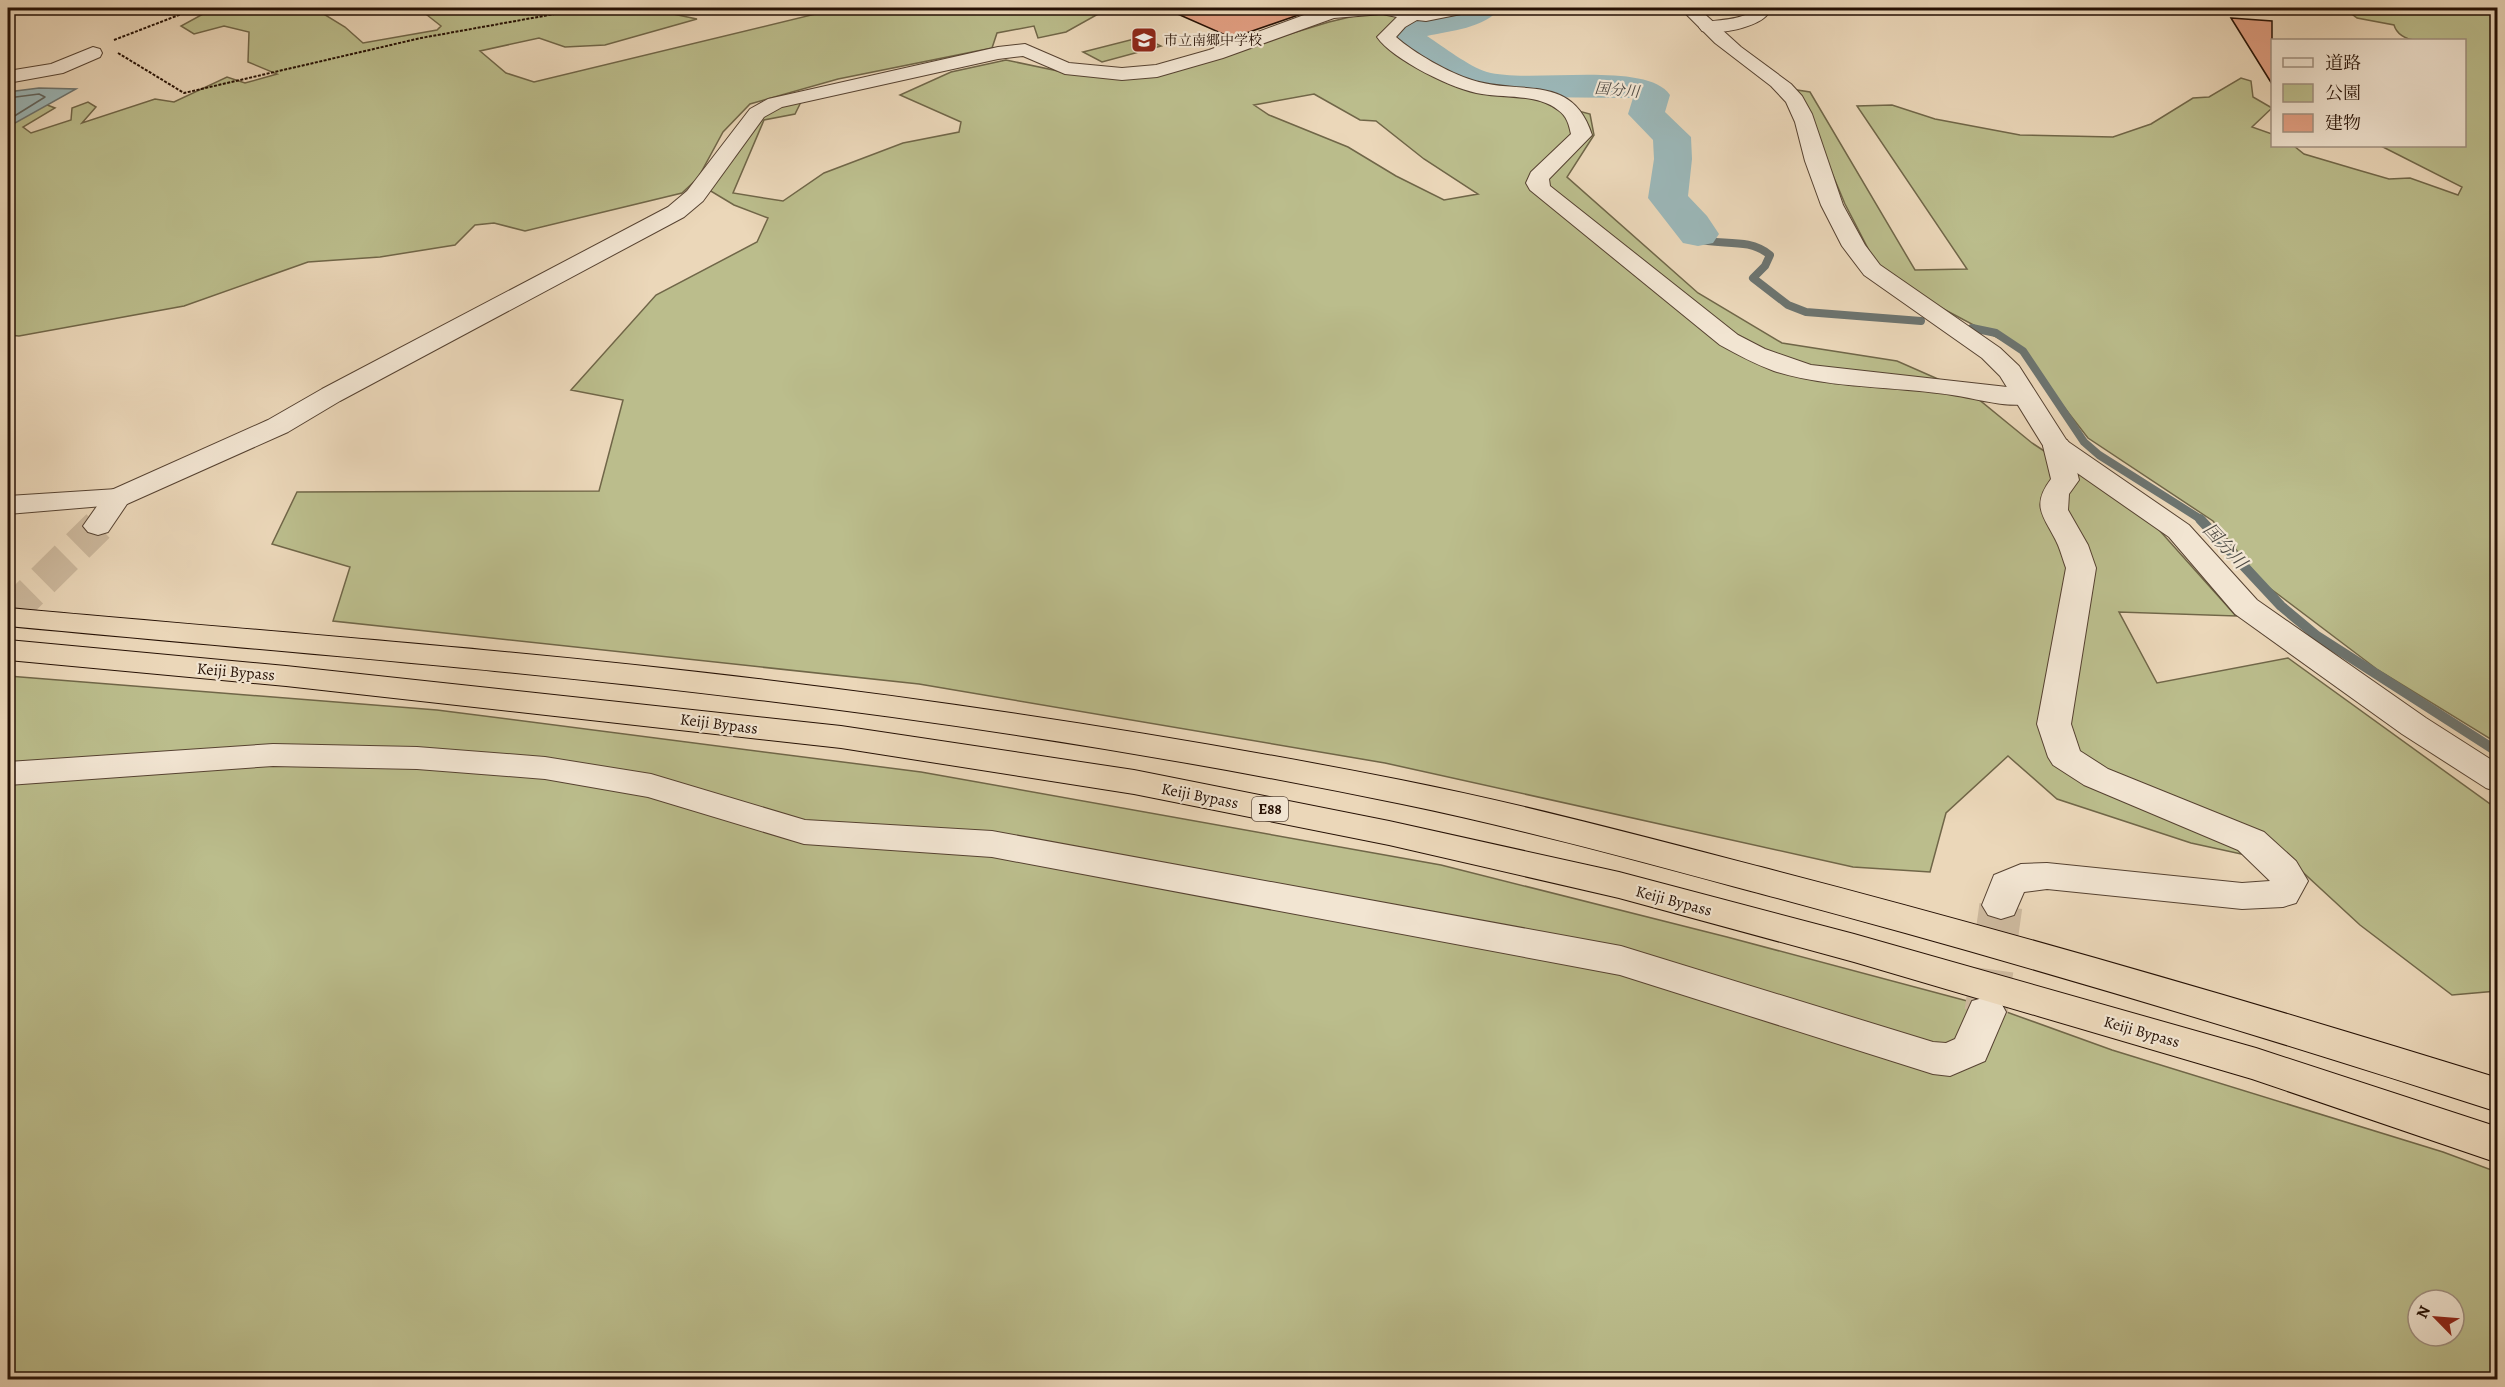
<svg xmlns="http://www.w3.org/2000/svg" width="2505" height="1387" font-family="Alegreya,'Noto Serif JP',serif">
	<rect width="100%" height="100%" fill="#ebd7b9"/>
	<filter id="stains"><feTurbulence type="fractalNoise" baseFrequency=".00333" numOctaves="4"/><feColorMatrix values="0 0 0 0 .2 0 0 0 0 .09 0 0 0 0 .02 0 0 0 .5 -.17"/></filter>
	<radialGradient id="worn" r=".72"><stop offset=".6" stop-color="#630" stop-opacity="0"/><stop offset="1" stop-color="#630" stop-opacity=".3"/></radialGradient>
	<path fill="#bbbd8c" stroke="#706648" stroke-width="1.5" fill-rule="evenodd" d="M214,8H314L345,27L363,43L437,30L441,26L427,15L441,8L615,9L673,14L697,19L605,45L565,47L539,38L480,51L506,73L534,82L828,11V8H865L868,12L903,8H1109L1066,32L1038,38L1034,26L997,33L992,48L838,79L750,104L723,132L698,178L682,193L525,231L494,223L475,225L455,245L380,257L308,262L184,306L19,336L8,335V118L37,101L55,108L23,127L31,133L71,120L72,108L88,102L96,107L82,123L155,99L174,102L227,77L245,83L277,74L248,62L249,32L224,26L194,34L181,26Z
		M2344,8H2497V743L2378,670L2263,583L2213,521L2088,438L2019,349L1917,295L1877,266L1845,204L1797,90L1810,92L1915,270L1967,269L1857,106L1892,105L1935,119L2020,135L2113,137L2151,124L2193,98L2209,97L2241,78L2251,81L2253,97L2272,108L2252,127L2272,134V146H2294L2304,154L2358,170L2389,179L2410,178L2458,195L2462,187L2381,146H2464V40C2445,40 2401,49 2394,25L2357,18Z
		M1375,11L1398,16L1401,19L1382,37L1468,89L1526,97L1590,114L1594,135L1567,177L1698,293L1782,343L1897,361L1972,394L2032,443L2152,522L2236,616L2119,612L2157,683L2288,658L2497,809V991L2452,995L2360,925L2296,866L2191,843L2057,799L2008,756L1946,813L1930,872L1853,867L1385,763L919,684L333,621L350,567L272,544L297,492L599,491L623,400L571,390L656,295L757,242L768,218L734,205L709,190L762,114L784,104L801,102L795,114L764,120L733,193L783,201L824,173L903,143L959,132L961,122L900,95L951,72L1006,60L1077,75L1158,74L1329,22ZM1314,94L1360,120L1376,121L1424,159L1478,194L1444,200L1396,176L1348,147L1269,115L1254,105Z
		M1142,37L1161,46L1102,62L1083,52Z
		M8,676L437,710L921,772L1441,865L1727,937L2001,1010L2112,1050L2443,1152L2497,1172V1379H8ZM2418,1300H2454V1336H2418Z"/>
	<path fill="#9bb7b8" stroke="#6c7470" stroke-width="1.5" d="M39,88L76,89L8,127V92Z"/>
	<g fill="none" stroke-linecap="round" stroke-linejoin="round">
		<path stroke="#60645e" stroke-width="1.5" d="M8,98L39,94L45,97L8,120"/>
		<path stroke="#6c7470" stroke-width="8" d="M1698,234L1696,239C1721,246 1748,237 1770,255L1765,266L1753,278L1788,305L1806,312L1921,321
			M1972,328L1996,333L2023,351L2084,442L2099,455L2202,520"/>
		<path stroke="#6c7470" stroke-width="10" d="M2200,519L2281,606L2317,636L2498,752"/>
		<path fill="#9bb7b8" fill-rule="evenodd" d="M1458,8H1500C1486,28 1449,31 1427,36C1444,47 1468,66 1487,72C1529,84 1646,60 1670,95L1665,112L1691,137L1692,159L1688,196L1707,216L1719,234L1713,243L1698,246L1683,243L1648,198L1654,159L1653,140L1628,114L1633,98L1516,97L1482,93L1457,84L1395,45L1390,38L1397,24Z"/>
	</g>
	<path fill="#e19e81" stroke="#251004" stroke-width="1.5" d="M1164,8H1310V11L1232,38Z
		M2231,18L2272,21V84Z"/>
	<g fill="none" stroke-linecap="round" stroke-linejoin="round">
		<path stroke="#cdb99e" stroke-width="33" stroke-dasharray="33 16" stroke-linecap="butt" d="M8,615L98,526"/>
		<path stroke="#cdb99e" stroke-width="43" stroke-dasharray="43 21" stroke-linecap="butt" d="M1986,1012L2001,905"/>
		<defs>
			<path id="minor" d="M1336,8H1406L1426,11L1442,8H1474L1472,12L1466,13L1426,21L1417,20L1405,27L1396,37C1414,53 1449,73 1472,80C1520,96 1572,72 1592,135L1549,179L1550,186L1738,335L1765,349L1811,365L2025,389L2034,391L2038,397L2034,403C2007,409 1979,399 1952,395C1893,386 1832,389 1774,371C1755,364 1738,355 1720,345L1530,190L1526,183L1531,172L1571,134C1569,125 1567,116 1558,110C1538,94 1506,98 1482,94C1454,90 1393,60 1377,37L1397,17L1382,14L1334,18L1223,58L1157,77L1122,80L1065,74L1023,56L998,59L782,107L764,117L703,201L684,217L340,401L288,432L127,504L108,532L98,535L88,532L83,526L107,492L268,420L322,389L668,207L687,191L750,109L768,99L998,47L1025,44L1069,63L1122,68L1156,65L1209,50L1304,15Z
				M1752,8H1768V14C1757,28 1718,35 1702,31L1699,27L1702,23C1718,19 1736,21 1751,12Z
				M93,47L100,49L102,53L100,57L63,73L8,83V71L51,64Z
				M2057,438L2067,440L2071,446L2079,480L2069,494L2068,510L2088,545L2096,568L2071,724L2080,751L2108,769L2264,832L2296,861L2308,881L2296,903L2283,907L2242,909L2047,889L2024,892L2014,915L2001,919L1988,915L1982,905L1994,875L2021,864L2047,863L2242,883L2270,881L2238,850L2084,785L2053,765L2048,757L2037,724L2066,568C2063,560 2061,552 2058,545C2046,518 2029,508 2051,479L2043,446L2047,440Z
				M273,744L417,747L545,757L651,774L805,820L992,831L1621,946L1933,1042L1946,1043L1955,1039L1972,1001L1986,997L2000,1001L2006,1012L1985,1061L1950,1076L1933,1074L1620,975L992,857L804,844L648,797L545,779L417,769L273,766L8,785V762Z"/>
			<path id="tertiary" d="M1680,8H1698L1741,47L1791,84L1802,96L1812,114L1843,205L1865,245L1880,265L2000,348L2019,366L2067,441L2189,525L2257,600L2426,718L2498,764V792L2486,788L2402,734L2235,614L2169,537L2047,452L2000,376L1982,358L1864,275L1842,246L1821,205L1805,161L1795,122L1786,102L1771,86L1715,43Z
				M117,489L127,492L131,498L127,504L8,514V496Z"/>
			<path id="motorway" d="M8,608C258,631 509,649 758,679C974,705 1188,738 1401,780C1522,804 1642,836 1761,867C2008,931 2253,1002 2498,1078V1112C2254,1033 2009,960 1762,894C1643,862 1523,829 1402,804C1189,760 975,726 759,700C509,669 258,650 8,626Z
				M8,640L286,666L841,726L1134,770L1389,821L1619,872L1854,934L2256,1048L2498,1127V1163L2252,1079L1854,962L1619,898L1389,845L1134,794L841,748L286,686L8,660Z"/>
		</defs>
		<use href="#minor" stroke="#564231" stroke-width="2"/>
		<use href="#tertiary" stroke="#564231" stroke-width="2"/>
		<use href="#motorway" stroke="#251004" stroke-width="2"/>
		<path stroke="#251004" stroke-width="2" stroke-dasharray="3 1.5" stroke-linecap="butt" d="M114,40L197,8
			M118,53L184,93L421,38L588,8"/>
		<use href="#minor" fill="#f2e5d2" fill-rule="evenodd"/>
		<use href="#tertiary" fill="#f2e5d2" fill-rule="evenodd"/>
		<use href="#motorway" fill="#ebd7b9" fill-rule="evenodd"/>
	</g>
	<defs>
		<symbol id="school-square" viewBox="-11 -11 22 22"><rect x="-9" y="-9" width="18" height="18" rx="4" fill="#8f2418" stroke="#f2e5d2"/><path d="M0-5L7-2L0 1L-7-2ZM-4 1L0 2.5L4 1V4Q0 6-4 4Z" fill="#fff"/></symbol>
	</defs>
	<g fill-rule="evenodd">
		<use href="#school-square" x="1129" y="25" width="30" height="30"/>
	</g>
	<g text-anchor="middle" stroke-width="4.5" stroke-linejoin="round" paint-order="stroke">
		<g font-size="14" fill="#251004" stroke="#f2e5d2" text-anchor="start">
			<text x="1164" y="45">市立南郷中学校</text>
		</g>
		<g font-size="15" font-style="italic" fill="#4e4a43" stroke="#f2e5d2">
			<text transform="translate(1617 90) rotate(5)" y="5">国分川</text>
		</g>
		<rect fill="#f2e5d2" stroke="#625042" stroke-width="1.5" x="1252" y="797" width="36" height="24" rx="4.5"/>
		<g font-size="15" font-weight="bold" fill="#251004">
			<text x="1270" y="814">E88</text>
		</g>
		<g font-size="16" fill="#251004" stroke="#f2e5d2">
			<text transform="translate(236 671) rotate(5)" y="6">Keiji Bypass</text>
			<text transform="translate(719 723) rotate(7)" y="6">Keiji Bypass</text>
			<text transform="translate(1200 795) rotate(11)" y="6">Keiji Bypass</text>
			<text transform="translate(1674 900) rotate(15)" y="6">Keiji Bypass</text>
			<text transform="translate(2142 1031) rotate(16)" y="6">Keiji Bypass</text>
		</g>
		<g font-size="18" font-style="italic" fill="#4e4a43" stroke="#f2e5d2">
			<text transform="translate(2225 546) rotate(47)" y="6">国分川</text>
		</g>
	</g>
	<rect width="2505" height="1387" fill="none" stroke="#ebd7b9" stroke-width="30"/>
	<rect x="9" y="9" width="2487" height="1369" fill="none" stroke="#251004" stroke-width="3"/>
	<rect x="15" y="15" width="2475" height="1357" fill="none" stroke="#251004" stroke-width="1.5"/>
	<rect x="2271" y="39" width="195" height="108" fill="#f2e5d2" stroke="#a09080" stroke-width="1.5"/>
	<rect x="2283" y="58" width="30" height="9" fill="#f2e5d2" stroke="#a09080" stroke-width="1.5"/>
	<text x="2325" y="69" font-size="18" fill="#251004">道路</text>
	<rect x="2283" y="84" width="30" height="18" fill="#bbbd8c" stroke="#a09080" stroke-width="1.5"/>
	<text x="2325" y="99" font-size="18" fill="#251004">公園</text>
	<rect x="2283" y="114" width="30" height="18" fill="#e19e81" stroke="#a09080" stroke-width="1.5"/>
	<text x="2325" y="129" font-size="18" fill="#251004">建物</text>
	<g transform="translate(2436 1318) rotate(295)"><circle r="28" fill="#f2e5d2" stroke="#a09080" stroke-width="1.5"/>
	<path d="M0-4.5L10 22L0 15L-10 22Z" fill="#8f2418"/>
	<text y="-9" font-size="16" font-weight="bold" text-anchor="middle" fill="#251004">N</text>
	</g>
	<rect width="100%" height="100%" filter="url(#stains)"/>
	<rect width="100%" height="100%" fill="url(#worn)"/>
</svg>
